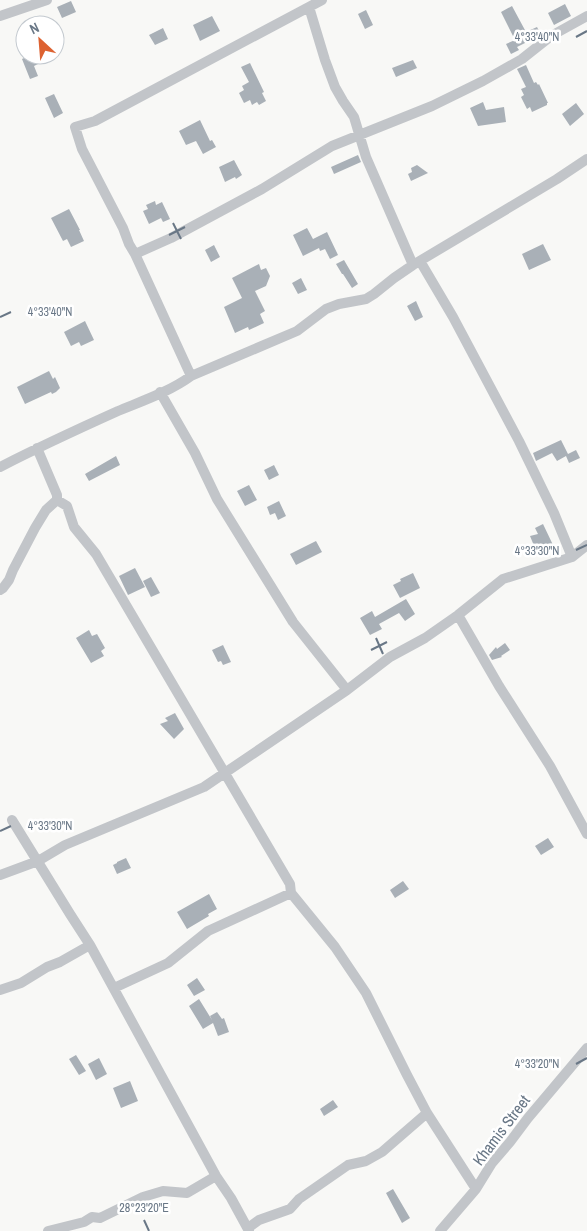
<svg xmlns="http://www.w3.org/2000/svg" width="587" height="1231" font-family="'Archivo Narrow',sans-serif">
	<rect width="100%" height="100%" fill="#f8f8f6"/>
	<path fill="#a9b0b7" d="M71,1L76,12L62,18L57,7Z
		M565,4L571,16L554,25L548,13Z
		M512,6L526,32L537,27L541,35L517,47L519,50L511,54L506,44L515,40L501,12Z
		M366,10L373,25L365,29L358,14Z
		M212,16L220,31L200,41L193,25Z
		M163,28L168,39L155,45L149,35Z
		M30,55H38L42,62L34,66L38,76L30,79L22,59Z
		M413,60L417,68L396,77L392,68Z
		M250,63L264,92L262,93L266,101L259,105L257,102L252,105L250,100L244,103L239,93L244,90L242,86L249,82L241,67Z
		M526,65L534,83L536,82L538,85L539,84L548,103H547V105L532,112L530,107L527,109L521,97L524,95L521,89L526,87L517,69Z
		M54,94L63,113L54,118L45,98Z
		M483,102L486,110L504,107L506,122L478,126L470,108Z
		M576,103L584,114L570,126L562,114Z
		M200,120L210,141L212,140L216,147L203,154L196,141L186,145L179,131Z
		M358,155L361,162L334,174L331,167Z
		M234,160L242,175L236,179L235,177L225,182L219,167Z
		M417,165L428,173L411,181L408,174L412,172L411,168Z
		M155,201L156,205L162,202L170,219L163,222L161,218L149,224L143,211L148,209L146,205Z
		M69,209L80,230H79L84,241L71,247L67,239L63,241L51,218Z
		M307,228L313,239L327,232L338,255L330,259L325,249L320,251L319,248L303,256L293,235Z
		M543,244L551,260L529,270L522,254Z
		M214,245L220,257L211,262L205,250Z
		M344,260L358,284L352,288L343,274H342L336,264Z
		M259,264L261,270L266,268L270,276L266,286L255,291L265,311L260,314L264,323L249,330L248,327L235,333L224,307L242,298L232,278Z
		M301,278L307,290L298,294L292,283Z
		M416,301L423,317L415,321L407,306Z
		M85,321L94,340L81,346L79,342L71,346L64,332Z
		M49,371L53,379L55,377L60,388L56,392L52,394L51,392L25,404L17,387Z
		M561,440L568,454L576,450L580,458L569,463L566,456L557,461L552,453L536,461L533,453Z
		M116,456L120,465L89,481L85,474Z
		M274,465L279,475L269,480L264,470Z
		M249,485L257,500L245,506L237,491Z
		M279,501L286,516L278,520L275,513L270,515L267,507Z
		M543,524L553,545L537,553L530,536L538,534L535,528Z
		M316,541L322,552L296,565L290,554Z
		M135,568L145,587L128,595L119,576Z
		M413,573L420,588L400,598L393,585L401,581L400,579Z
		M151,577L160,593L151,597L143,581Z
		M406,599L415,614L405,621L399,613L379,624L382,629L370,635L360,618L372,611L375,617Z
		M89,630L92,636L97,634L105,648L101,651L104,656L91,663L76,638Z
		M505,643L510,650L501,656L502,657L492,660L489,655L496,647L497,649Z
		M223,645L231,662L223,665L221,661L218,662L212,650Z
		M175,713L184,729L174,739L160,724L168,721L165,718Z
		M548,838L554,847L541,855L535,846Z
		M126,858L131,868L117,874L113,865L117,863V862Z
		M403,881L409,889L395,898L390,890Z
		M209,894L217,909L208,914L209,916L187,929L177,912Z
		M197,978L205,990L194,996L187,985Z
		M199,999L212,1020L210,1016L217,1012L222,1019L224,1018L229,1032L218,1036L213,1023L203,1029L189,1006Z
		M76,1055L86,1071L79,1075L69,1059Z
		M99,1058L107,1074L96,1080L88,1064Z
		M130,1081L138,1101L121,1108L113,1088Z
		M333,1100L338,1107L324,1116L320,1109Z
		M393,1189L410,1218L402,1223L386,1193Z"/>
	<g fill="none" stroke-linecap="round" stroke-linejoin="round">
		<path stroke="#c2c5c9" stroke-width="10" d="M309,7L325,60L335,87L343,101L354,117L366,157L413,265
			M0,16L47,0
			M135,254L171,238L262,189L332,146L432,106L483,81L522,59L551,36L587,16
			M420,261L453,317L519,441L554,513L572,557
			M191,376L135,254L129,244L123,228L82,149L75,127L95,121L322,0
			M160,392L195,453L217,499L293,622L347,690
			M37,448L57,495V500L67,506L74,527L96,554L290,884L291,893L335,947L366,993L407,1075L427,1113L476,1189
			M0,467C39,447 78,429 118,411C142,401 171,391 191,376L297,331L326,309L339,304L366,299L374,294L394,278L413,265L557,179L587,159
			M0,590L3,588L9,580L13,570L35,528L46,510L57,500
			M458,615L499,686L550,766L587,834
			M12,820L70,914L90,945L216,1176L231,1198L249,1231
			M0,875L38,861L65,845L204,787L347,690L390,657L425,638L458,615L503,579L572,557L587,545
			M114,988L168,963L208,931L291,893
			M0,990L21,983L47,967L60,962L90,945
			M248,1228L259,1220L290,1209L299,1199L348,1165L366,1161L382,1152L427,1113
			M48,1231L84,1222L92,1217L100,1218L143,1197L163,1191L187,1193L216,1176
			M440,1231L476,1189L492,1163L510,1142L528,1118L587,1048"/>
	</g>
	<path fill="none" stroke="#697786" stroke-width="2" d="M576,37L587,31M173,223L181,239M169,235L185,227M0,317L11,312M576,550L587,545M376,638L383,654M371,650L387,642M0,831L11,826M576,1064L587,1058M144,1220L149,1231"/>
	<g text-anchor="middle" stroke-width="5" stroke-linejoin="round" paint-order="stroke">
		<g font-size="16" fill="#697786" stroke="#fff">
			<text transform="translate(501 1130) rotate(-53)" y="6">Khamis Street</text>
		</g>
	</g>
	<g font-size="12" text-anchor="middle" fill="#697786" stroke="#fff" stroke-width="5" stroke-linejoin="round" paint-order="stroke">
		<text x="537" y="41">4°33'40"N</text>
		<text x="50" y="316">4°33'40"N</text>
		<text x="537" y="555">4°33'30"N</text>
		<text x="50" y="830">4°33'30"N</text>
		<text x="537" y="1068">4°33'20"N</text>
		<text x="144" y="1212">28°23'20"E</text>
	</g>
	<g transform="translate(40 40) rotate(334)"><circle r="24" fill="#ffffff" stroke="#c3c9cf"/>
	<path d="M0-4L9 19L0 12L-9 19Z" fill="#dd6231"/>
	<text y="-8" font-size="14" font-weight="bold" text-anchor="middle" fill="#697786">N</text>
	</g>
</svg>
